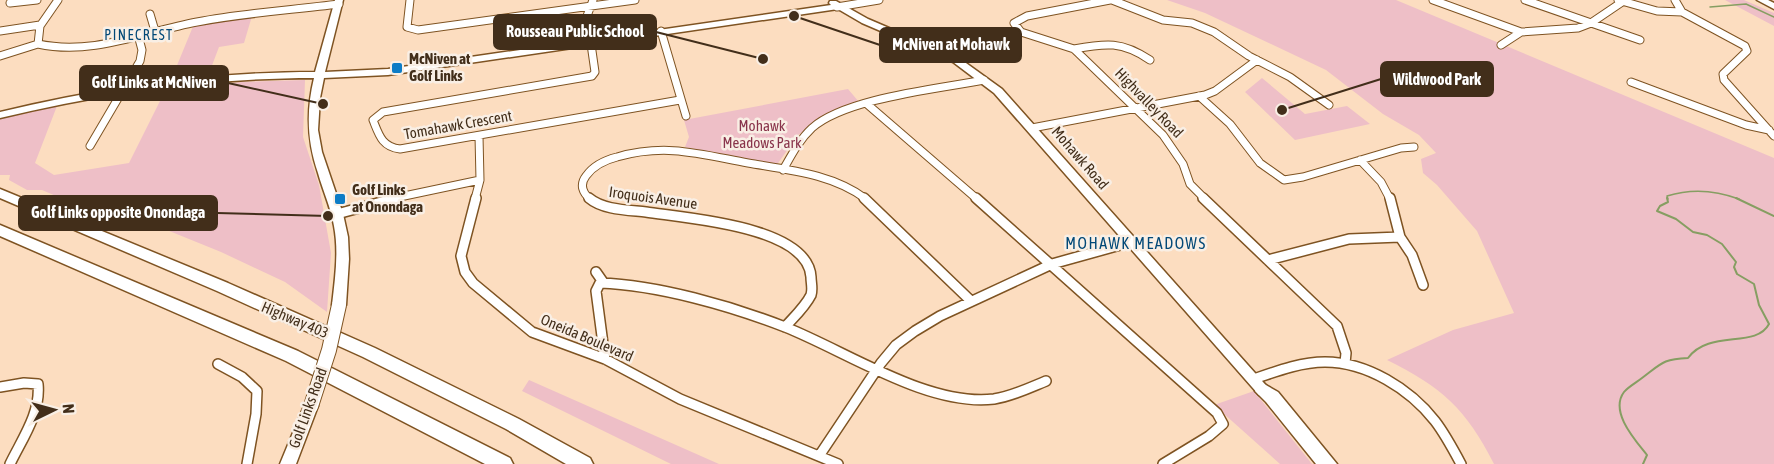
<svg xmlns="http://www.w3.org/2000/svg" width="1774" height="464" font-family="'Asap Condensed',sans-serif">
	<rect width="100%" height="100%" fill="#fcddc0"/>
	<path fill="#eebfc7" d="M1167,0H1396L1774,158V464H1494C1466,409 1442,387 1387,360L1453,330L1514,313L1477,231L1437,185L1423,173L1421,159L1436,153L1419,135L1383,114L1326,70L1205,13Z
		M1725,0H1744L1774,13V26Z
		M252,16L244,43L219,47L208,76L171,80L194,24Z
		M1262,78L1305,114L1347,106L1370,124L1295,140L1245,92Z
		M305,80L303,137L319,185L331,253L327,312L285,282L221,252L120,211L112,220L42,190H27L9,180L10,175H0V119L57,106L35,163L54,175L129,163L166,89L242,82Z
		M848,89L859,102L831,113L798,135L776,166L685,147L689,137L684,120Z
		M529,380L719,464H671L522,391Z
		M1254,391L1312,464H1280L1214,405Z"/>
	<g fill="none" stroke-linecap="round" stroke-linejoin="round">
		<path stroke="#869e62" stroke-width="1.5" d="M1710,7L1746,4L1774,17
			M1668,199L1667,196C1692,188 1715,190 1739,199"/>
		<path stroke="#869e62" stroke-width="2" d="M1736,198L1774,216
			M1643,464L1647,455C1636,441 1609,412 1624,392C1628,387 1637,382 1642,378C1662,363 1663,359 1688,358C1709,329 1756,349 1769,324L1759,305L1754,284L1737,274L1734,267L1736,262L1722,244L1707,235L1693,232L1676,219L1657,211L1660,206L1668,202L1667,198"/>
		<defs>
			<path id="minor-far1" d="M58,0L40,26L38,44C93,56 143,32 197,22C244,13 292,10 339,4
				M410,0L407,27L418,30L635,0
				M593,0L587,16L595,72L592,76L383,112L373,120C379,135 382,147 400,149L680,100
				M1110,0L1027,16L1014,23L1021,32L1074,49L1163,135L1183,164L1190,184L1205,199
				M1112,0L1163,20L1192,23L1214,32L1249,56L1290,77L1329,105
				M1433,0L1521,32
				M1525,0L1640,40
				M1618,0L1657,11L1682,12
				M1675,0L1682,12L1745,46L1747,51L1723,74L1724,80L1774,136
				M10,3L37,0
				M837,7L879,0
				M150,14L155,31
				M0,31L40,25
				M661,31L686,116
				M1501,45L1521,32L1578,28L1591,23L1622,2
				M1074,49C1106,43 1122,41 1150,60
				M0,56L38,44
				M1631,82L1746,125L1769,130
				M1199,96L1230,124L1260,163L1284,180L1303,177L1401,148L1414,147
				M867,104L977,199
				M1032,128L1205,95L1215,91L1257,60
				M90,146L140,61L142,50L138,35
				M1360,160L1381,182L1390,199
				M783,170C791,156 799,140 812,128C846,98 938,89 984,80
				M390,199L480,180
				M475,199L480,180L479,136
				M590,199C583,193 579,185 586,176C593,166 605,160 617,157C666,143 700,154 748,163C789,170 833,174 866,199"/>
			<path id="minor" d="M476,198L461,256L465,272L473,283L532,332L605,359L680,399L838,464
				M589,198C603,210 628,210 646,212C685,218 808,226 811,277C811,283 813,289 811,295C805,307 794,317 785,327
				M864,198L971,301
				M976,198L1217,413L1223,424L1209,436L1163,464
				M1203,198L1337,326L1346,353L1345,363
				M1390,198L1400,237L1412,255L1423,285
				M337,214L396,198
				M1268,260L1349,239L1400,237
				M596,272L603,282
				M605,359L596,291L600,283C658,285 731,306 785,327C846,351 928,407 994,399C1013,396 1029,388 1046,381
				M218,364L242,377L257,391L256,414L247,464
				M1254,379C1277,371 1301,362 1325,362C1367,362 1410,389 1435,421C1445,434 1453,449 1461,464
				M0,387L24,383L38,384C41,413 22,439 10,464
				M819,456L881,363L896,345L915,331L940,316L1052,264L1131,242"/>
			<path id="secondary" d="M335,0H343L325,72L388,69L831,5L829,3L830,1H836L868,19L959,58L1002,89L1271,391L1269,395L1264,396L1259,395L994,93L953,62L862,23L838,9L388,75L324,78L320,98L318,130L322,152L343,214L348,237L349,259L346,305L344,308H334L332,305C335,279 339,252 334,226C331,208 323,191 318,173C307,141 306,111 314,78C207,78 104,93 0,118V112C104,87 208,72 315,72Z
				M1757,0H1768L1774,3V9Z
				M311,400L316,402L318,406L296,464H280L304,406L306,402Z"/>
			<path id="motorway" d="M0,189L228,283L375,348L519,419L590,458L593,464H566L506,429L363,357L217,291L0,198Z
				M0,225L298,351L510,458L513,464H485L286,361L0,236Z
				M1264,384L1278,392L1337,464H1316L1266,402L1255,391L1258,386Z"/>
		</defs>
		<use href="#minor-far1" stroke="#7e5322" stroke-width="9"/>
		<use href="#minor" stroke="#7e5322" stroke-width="12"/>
		<use href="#secondary" stroke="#7e5322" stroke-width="3"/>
		<use href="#motorway" stroke="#7e5322" stroke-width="3"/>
		<use href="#minor-far1" stroke="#fff" stroke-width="7"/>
		<use href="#minor" stroke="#fff" stroke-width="9"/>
		<use href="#secondary" fill="#fff" fill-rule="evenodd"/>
		<use href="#motorway" fill="#fff" fill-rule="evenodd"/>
		<defs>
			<path id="secondary-bridge" d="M311,406L329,350L339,305"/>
		</defs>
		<use href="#secondary-bridge" stroke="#7e5322" stroke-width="16" stroke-linecap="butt"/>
		<use href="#secondary-bridge" stroke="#fff" stroke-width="14"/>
	</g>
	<g fill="#0d7cc6" stroke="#f9efe5" stroke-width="2">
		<rect x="391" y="62" width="12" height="12" rx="3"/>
		<rect x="334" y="193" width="12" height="12" rx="3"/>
	</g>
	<g text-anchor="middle" stroke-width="5" stroke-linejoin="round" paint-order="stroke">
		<g font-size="14" letter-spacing="1.5" fill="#024877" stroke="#f9efe5">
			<text x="139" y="40">PINECREST</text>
		</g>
		<g font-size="15" font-weight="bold" fill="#422e1a" stroke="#f9efe5" text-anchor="start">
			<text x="409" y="64">McNiven at<tspan x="409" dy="17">Golf Links</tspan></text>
			<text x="352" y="195">Golf Links<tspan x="352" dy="17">at Onondaga</tspan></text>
		</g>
		<g font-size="15" fill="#422e1a" stroke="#f9efe5">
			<text transform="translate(1149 103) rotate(46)" y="5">Highvalley Road</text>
			<text transform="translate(458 125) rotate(-10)" y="5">Tomahawk Crescent</text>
			<text transform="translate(1080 158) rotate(49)" y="5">Mohawk Road</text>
			<text transform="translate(653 198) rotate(8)" y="5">Iroquois Avenue</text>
			<text transform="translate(295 320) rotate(23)" y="5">Highway 403</text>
			<text transform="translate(587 338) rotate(23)" y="5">Oneida Boulevard</text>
			<text transform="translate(308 408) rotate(-70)" y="5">Golf Links Road</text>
		</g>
		<g font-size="15" fill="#89344b" stroke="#f9efe5">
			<text x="762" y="131">Mohawk<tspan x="762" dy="17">Meadows Park</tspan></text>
		</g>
		<g font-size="16" letter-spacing="1.5" fill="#024877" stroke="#f9efe5">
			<text x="1136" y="249">MOHAWK MEADOWS</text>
		</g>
	</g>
	<path fill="none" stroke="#422e1a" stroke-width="2" d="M763 59L656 32M794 16L880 45M1282 110L1381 79M323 104L228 83M328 216L217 213"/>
	<g fill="#422e1a" stroke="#f9efe5" stroke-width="2">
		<circle cx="763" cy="59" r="6"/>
		<circle cx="794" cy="16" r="6"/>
		<circle cx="1282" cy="110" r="6"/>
		<circle cx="323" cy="104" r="6"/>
		<circle cx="328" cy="216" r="6"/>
	</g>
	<g fill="#422e1a" stroke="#422e1a" stroke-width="2">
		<rect x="494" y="15" width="162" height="34" rx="6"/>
		<rect x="880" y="28" width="141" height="34" rx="6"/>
		<rect x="1381" y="62" width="112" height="34" rx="6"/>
		<rect x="80" y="66" width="148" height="34" rx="6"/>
		<rect x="19" y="196" width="198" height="34" rx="6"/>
	</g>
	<g font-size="16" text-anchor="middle" font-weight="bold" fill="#fff">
		<text x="575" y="37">Rousseau Public School</text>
		<text x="951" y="50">McNiven at Mohawk</text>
		<text x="1437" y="85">Wildwood Park</text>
		<text x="154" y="88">Golf Links at McNiven</text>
		<text x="118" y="218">Golf Links opposite Onondaga</text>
	</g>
	<g transform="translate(54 410) rotate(85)" stroke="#f9efe5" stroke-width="4.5" paint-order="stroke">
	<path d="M0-4.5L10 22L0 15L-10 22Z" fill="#422e1a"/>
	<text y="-9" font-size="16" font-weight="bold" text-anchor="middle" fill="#422e1a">N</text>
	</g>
</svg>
